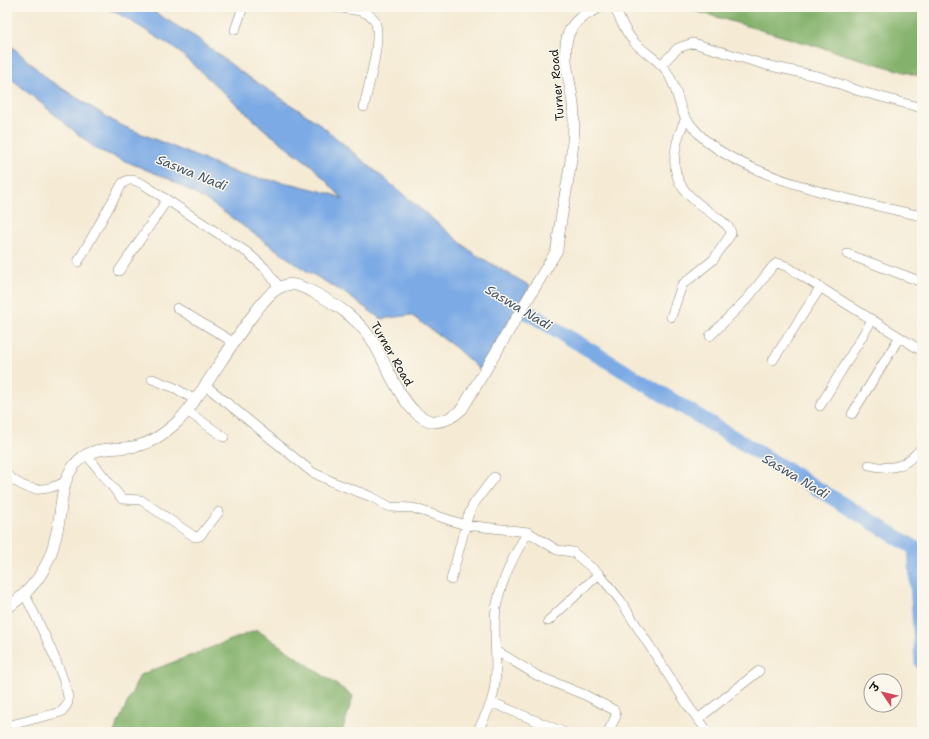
<svg xmlns="http://www.w3.org/2000/svg" width="929" height="739" font-family="'Shantell Sans','Playpen Sans Deva',sans-serif">
	<rect width="100%" height="100%" fill="#fbf7ec"/>
	<filter id="ink" filterUnits="userSpaceOnUse"><feTurbulence type="fractalNoise" baseFrequency=".025" numOctaves="2"/><feDisplacementMap in="SourceGraphic" scale="8" xChannelSelector="R" yChannelSelector="G"/><feConvolveMatrix kernelMatrix="1 2 1 2 8 2 1 2 1" color-interpolation-filters="sRGB"/></filter>
	<filter id="wash" filterUnits="userSpaceOnUse"><feTurbulence type="fractalNoise" baseFrequency=".012" numOctaves="4" result="noise"/><feDisplacementMap in="SourceGraphic" scale="16" xChannelSelector="R" yChannelSelector="G"/><feGaussianBlur stdDeviation="0.9" result="paint"/><feColorMatrix in="noise" values="0 0 0 0 0 0 0 0 0 0 0 0 0 0 0 0 0 1.4 0 .05"/><feComposite in="paint" operator="in"/></filter>
	<g filter="url(#wash)">
		<rect width="100%" height="100%" fill="#f5ebd5"/>
		<path fill="#84b26c" stroke="#506744" d="M682,7H922V77Z
			M257,630L353,696L342,732H114L140,675Z"/>
		<path fill="#7baae5" stroke="#4c6380" d="M103,7H146L197,38L241,72L317,122L473,253L530,286L480,370L456,348L411,315L381,319L343,292L302,268L211,203L169,179L96,149L7,75V42L49,80L118,124L241,175L293,184L332,194L343,199L311,165L266,131L176,49L121,15Z"/>
		<g fill="none" stroke-linecap="round" stroke-linejoin="round">
			<path stroke="#7baae5" stroke-width="15" d="M509,301L915,548L922,663"/>
		</g>
	</g>
	<g filter="url(#ink)">
		<g fill="none" stroke-linecap="round" stroke-linejoin="round">
			<defs>
				<path id="minor" d="M334,7C345,9 365,9 373,18C385,31 367,90 364,107
					M614,7C620,19 626,34 635,43C644,52 657,59 665,69C675,82 677,98 683,113C686,120 693,127 698,133C740,178 862,203 922,216
					M235,30L243,7
					M661,65L678,48L693,43L766,65L821,77L859,91L922,108
					M847,254L922,282
					M78,262L122,184C129,177 135,181 143,184L248,253L265,268L279,287
					M119,271L167,200
					M177,308L233,342
					M671,317L682,285L713,260L731,234C731,227 723,222 718,218C706,209 691,200 683,188C668,168 676,138 686,118
					M710,336L748,298L773,266L777,263L786,266L922,351
					M773,360L820,288
					M152,379L175,388L195,400
					M205,385L312,472L335,483L372,497L390,507L413,508L465,525L528,532C513,556 501,581 496,608C492,639 501,671 491,702C488,712 482,722 477,732
					M820,406L872,320
					M187,411L224,437
					M852,414L899,338
					M86,454L122,499L141,500L195,537L200,536L219,512
					M869,465C893,471 906,467 922,447
					M7,475C27,492 42,493 65,482
					M528,532L557,550L573,552L599,574L620,600L689,707L708,732
					M451,580L468,516L473,505L494,477
					M548,621L599,574
					M495,650L538,676L585,695L614,710L616,716L608,732
					M491,702L563,732
					M698,719L759,671
					M7,726L61,712C64,709 67,706 68,702C70,683 35,615 25,595"/>
				<path id="major" d="M7,608C43,583 54,556 60,514C62,497 63,481 73,467C88,444 114,451 137,446C151,443 165,433 176,423C186,415 192,403 200,393C218,367 234,340 253,315C260,306 267,295 277,289C290,280 300,286 313,292C336,304 354,316 370,337C390,365 413,454 462,409L557,250C561,203 578,151 573,104C571,83 561,56 568,35C573,20 587,13 600,7"/>
			</defs>
			<use href="#minor" stroke="#888478" stroke-width="10"/>
			<use href="#major" stroke="#888478" stroke-width="12"/>
			<use href="#minor" stroke="#fff" stroke-width="9"/>
			<use href="#major" stroke="#fff" stroke-width="11"/>
		</g>
	</g>
	<g text-anchor="middle" stroke-width="3" stroke-linejoin="round" paint-order="stroke">
		<g font-size="12" fill="#1c1c1c" stroke="#fbf7ec">
			<text transform="translate(557 85) rotate(-95)" y="4">Turner Road</text>
			<text transform="translate(392 354) rotate(60)" y="4">Turner Road</text>
		</g>
		<g font-size="13" font-style="italic" fill="#42556c" stroke="#fbf7ec">
			<text transform="translate(192 172) rotate(22)" y="5">Saswa Nadi</text>
			<text transform="translate(519 307) rotate(31)" y="5">Saswa Nadi</text>
			<text transform="translate(796 476) rotate(31)" y="5">Saswa Nadi</text>
		</g>
	</g>
	<rect width="929" height="739" fill="none" stroke="#fbf7ec" stroke-width="24"/>
	<g transform="translate(883 693) rotate(305)"><circle r="19" fill="#fbf7ec" stroke="#a29f99"/>
	<path d="M0-3L7 15L0 10L-7 15Z" fill="#d1495b"/>
	<text y="-6" font-size="11" font-weight="bold" text-anchor="middle" fill="#1c1c1c">उ</text>
	</g>
</svg>
